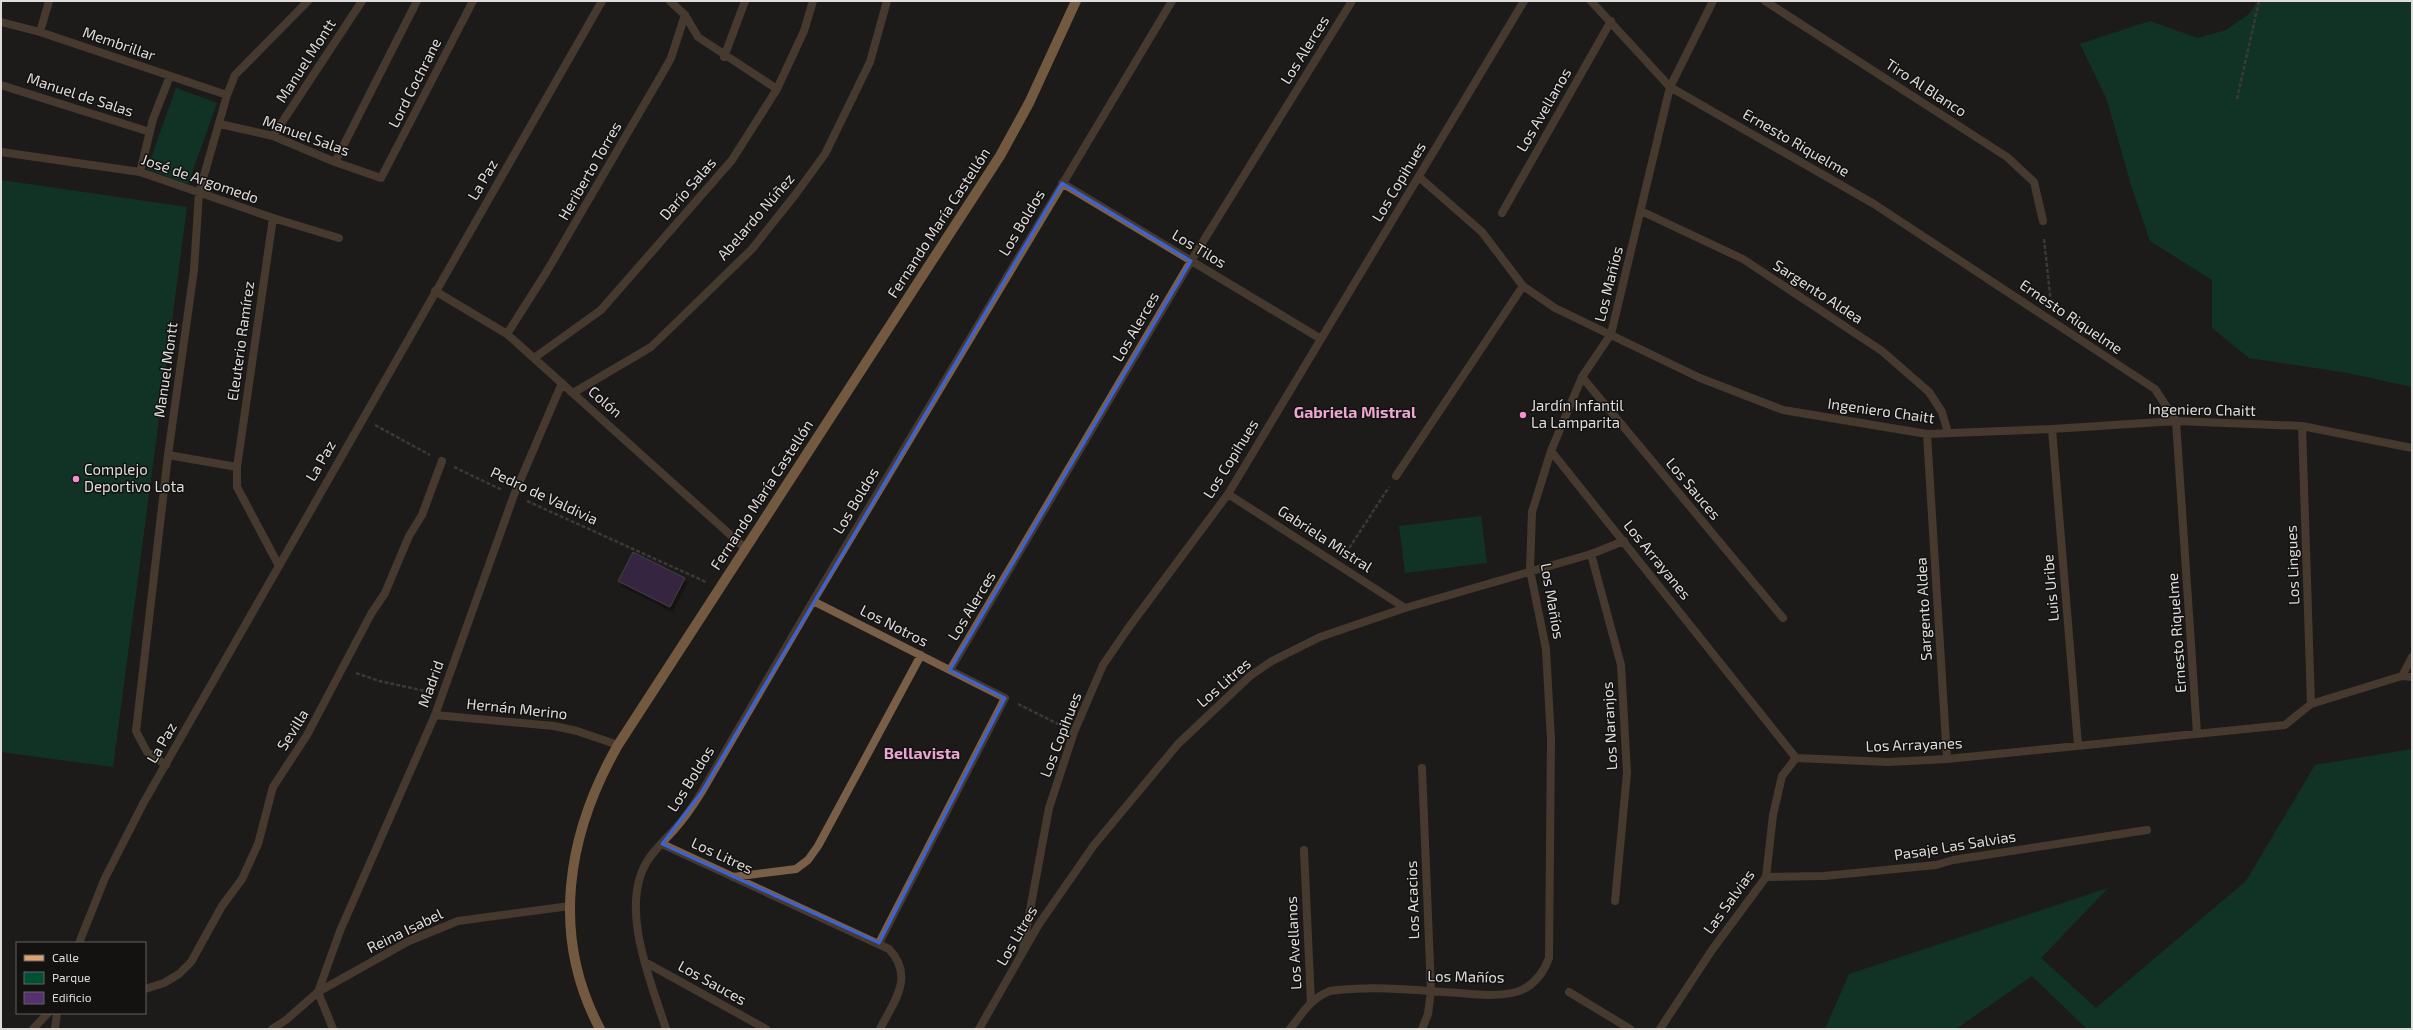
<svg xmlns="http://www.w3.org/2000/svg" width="2413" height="1030" font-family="'Exo 2',sans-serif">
	<defs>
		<filter id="shadow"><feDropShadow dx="2.5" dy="4.5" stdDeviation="0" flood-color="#0009"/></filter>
	</defs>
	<rect width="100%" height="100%" fill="#1d1b1a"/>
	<path fill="#005036" d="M2258,1H2412V387L2348,373L2249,358L2212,328V280L2150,241L2131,185L2107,100L2080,44L2150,21L2198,38L2226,30L2249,14Z
		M176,88L217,103L188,184L147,169Z
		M1,180L187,207L113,767L1,752Z
		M1481,516L1487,563L1405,573L1399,526Z
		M2412,749V1029H2087L2032,976L1956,1029H1825L1849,974L2108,888L2041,958L2096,1008L2246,881L2315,765Z"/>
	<path fill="#563170" stroke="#6d6b6e" filter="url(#shadow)" d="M633,552L685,578L670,607L618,581Z"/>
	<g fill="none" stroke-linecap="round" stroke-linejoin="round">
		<path stroke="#5f5d5c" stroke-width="2.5" stroke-dasharray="4 2" stroke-linecap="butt" d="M2237,99L2259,1
			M2044,239L2051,303
			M375,425L430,455
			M454,467L502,490
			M527,501L706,582
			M1346,553L1389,487
			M356,673L379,681L430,692
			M1018,704L1062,726"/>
		<path stroke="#795f47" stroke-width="8" d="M1569,992L1630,1029"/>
		<path stroke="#795f47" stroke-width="8" d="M670,1L685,15L698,37L777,89
			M1591,1L1670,87L1874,204L2155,389L2176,421L2197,734
			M1765,1L2007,157L2034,182L2043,221
			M1,22L40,32L227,95
			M40,32L49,1
			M724,57L745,1
			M1,85L150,132
			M220,124L273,136L335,162L381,178L473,1
			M273,136L362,1
			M1,152L140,172L273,218L339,238
			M335,162L417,1
			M140,172L153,119L170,76
			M1419,177L1482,232L1523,286L1555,308L1700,378L1783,410L1927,434L2052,429L2176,421L2302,426L2412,448
			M1062,183L1321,339
			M1641,211L1743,259L1882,351L1929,392L1942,412L1948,433
			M1502,213L1611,21
			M273,218L237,467V487L278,564
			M435,291L507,334L745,548
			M507,334L547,271L662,74L671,58L685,15
			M534,358L601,310L732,160L777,89L804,31L813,1
			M1582,377L1783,618
			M573,393L651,347L752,249L795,195L825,154L870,62L887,1
			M2302,426L2311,704
			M2052,429L2078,745
			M1927,434L1947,759
			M1551,451L1796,758L1888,762L1947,759L2285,725L2311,704L2402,676L2412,677
			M168,455L237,467
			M1396,476L1523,286
			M1228,494L1405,608
			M1591,554L1621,665L1627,773L1615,901
			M813,601L1005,698L879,943
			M950,670L1191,261L1352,1
			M2402,676L2412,657
			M435,715L554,726L577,731L618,745
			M166,765L147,752L136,731L168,455L194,270L199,193L227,95L235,75L308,1
			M662,844L889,949C915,977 894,1001 880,1029
			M1304,850L1311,1003
			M733,877L796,869L808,860L818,846L921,655
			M1766,877L1824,876L1936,865L1953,860L2147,830
			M1022,953L1049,808L1074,732L1103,665L1129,627L1228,494L1524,1
			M645,962L766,1029
			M145,989L164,983L179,974L191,962L222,906L242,879L258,844L273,787L307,735L371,614L385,593L409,536L422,515L442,461
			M318,992L340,931L435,715L514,495L562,383
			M318,992L333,1029
			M272,1029L286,1020L318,992L409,941L458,921L570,906
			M666,1029C651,982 618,906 648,860C655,849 665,840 674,830C684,819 693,806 701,793L813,601L1172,1
			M979,1029L1039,924L1094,845L1178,744L1250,676L1272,661L1320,637L1405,608L1591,554L1624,541
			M1290,1029C1302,1014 1311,998 1330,991C1367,986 1406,989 1443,992C1467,993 1494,998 1516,992C1533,987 1543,974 1549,958L1551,740L1546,649L1530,570L1532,512L1551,451L1582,377L1611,334L1670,87L1713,1
			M1422,1029L1428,1014L1431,991L1422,768
			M1660,1029L1712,950L1766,877L1773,815L1782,776L1796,758"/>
		<path stroke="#795f47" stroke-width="8" d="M79,943L105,878L144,802L602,1
			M33,1029L48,1013
			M55,1029L57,1013"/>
		<path stroke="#daa470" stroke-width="10" d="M600,1029C550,935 567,834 618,745L1000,156L1029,103L1076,1"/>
	</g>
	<path d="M0 0H2413V1030H0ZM1062,183L1191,261L950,670L1005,698L879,943L662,844L701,793Z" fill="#1d1b1a" fill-opacity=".55" fill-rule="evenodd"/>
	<path fill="none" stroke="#3a63d9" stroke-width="3" stroke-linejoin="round" d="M1062,183L1191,261L950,670L1005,698L879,943L662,844L701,793Z"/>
	<g fill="#f590d1" stroke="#141211" stroke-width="1.5">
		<circle cx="1523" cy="415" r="4"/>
		<circle cx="76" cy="479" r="4"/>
	</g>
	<g text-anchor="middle" stroke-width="3" stroke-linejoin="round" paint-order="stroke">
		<g font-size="15" fill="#dfdddc" stroke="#141211">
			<text transform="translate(119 44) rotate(19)" y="5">Membrillar</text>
			<text transform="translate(1305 50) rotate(-58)" y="5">Los Alerces</text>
			<text transform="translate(306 61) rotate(-57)" y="5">Manuel Montt</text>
			<text transform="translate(415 83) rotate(-63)" y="5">Lord Cochrane</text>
			<text transform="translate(1926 88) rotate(33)" y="5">Tiro Al Blanco</text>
			<text transform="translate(80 95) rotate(18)" y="5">Manuel de Salas</text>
			<text transform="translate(1544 110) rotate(-60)" y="5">Los Avellanos</text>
			<text transform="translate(306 136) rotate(20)" y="5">Manuel Salas</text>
			<text transform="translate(1796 143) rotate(30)" y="5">Ernesto Riquelme</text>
			<text transform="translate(590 171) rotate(-60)" y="5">Heriberto Torres</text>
			<text transform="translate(200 179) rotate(19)" y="5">José de Argomedo</text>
			<text transform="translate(483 180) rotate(-60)" y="5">La Paz</text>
			<text transform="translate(1399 182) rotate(-59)" y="5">Los Copihues</text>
			<text transform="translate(688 189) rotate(-49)" y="5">Darío Salas</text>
			<text transform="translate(756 217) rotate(-49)" y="5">Abelardo Núñez</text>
			<text transform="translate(939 223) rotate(-57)" y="5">Fernando María Castellón</text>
			<text transform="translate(1022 223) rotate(-59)" y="5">Los Boldos</text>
			<text transform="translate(1199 249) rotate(31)" y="5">Los Tilos</text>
			<text transform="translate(1609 284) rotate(-76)" y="5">Los Mañíos</text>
			<text transform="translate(1818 292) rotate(33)" y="5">Sargento Aldea</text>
			<text transform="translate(2071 317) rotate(34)" y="5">Ernesto Riquelme</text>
			<text transform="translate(1136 327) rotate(-60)" y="5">Los Alerces</text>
			<text transform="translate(241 341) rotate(-82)" y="5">Eleuterio Ramírez</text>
			<text transform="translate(166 370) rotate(-82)" y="5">Manuel Montt</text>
			<text transform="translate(605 402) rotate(41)" y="5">Colón</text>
			<text transform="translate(2202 410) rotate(1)" y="5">Ingeniero Chaitt</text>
			<text transform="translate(1881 411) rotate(8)" y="5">Ingeniero Chaitt</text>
			<text transform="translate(1231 459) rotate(-58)" y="5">Los Copihues</text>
			<text transform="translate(321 461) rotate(-60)" y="5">La Paz</text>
			<text transform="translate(1693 489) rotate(50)" y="5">Los Sauces</text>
			<text transform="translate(762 495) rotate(-57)" y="5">Fernando María Castellón</text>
			<text transform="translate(544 496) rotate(25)" y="5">Pedro de Valdivia</text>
			<text transform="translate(856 501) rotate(-59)" y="5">Los Boldos</text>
			<text transform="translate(1325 539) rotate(33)" y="5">Gabriela Mistral</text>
			<text transform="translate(1657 560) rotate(51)" y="5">Los Arrayanes</text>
			<text transform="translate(2293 565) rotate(-92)" y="5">Los Lingues</text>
			<text transform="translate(2051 588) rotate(-95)" y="5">Luis Uribe</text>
			<text transform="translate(1552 601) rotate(80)" y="5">Los Mañíos</text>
			<text transform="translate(972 606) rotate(-59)" y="5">Los Alerces</text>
			<text transform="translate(1924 609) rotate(-93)" y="5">Sargento Aldea</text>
			<text transform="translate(894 626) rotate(27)" y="5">Los Notros</text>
			<text transform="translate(2177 633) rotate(-94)" y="5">Ernesto Riquelme</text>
			<text transform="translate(1224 683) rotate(-41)" y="5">Los Litres</text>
			<text transform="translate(431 684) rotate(-70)" y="5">Madrid</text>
			<text transform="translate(517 709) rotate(6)" y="5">Hernán Merino</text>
			<text transform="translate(1610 726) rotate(-93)" y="5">Los Naranjos</text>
			<text transform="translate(293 730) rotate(-58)" y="5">Sevilla</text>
			<text transform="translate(1061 735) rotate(-69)" y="5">Los Copihues</text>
			<text transform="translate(162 743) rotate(-60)" y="5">La Paz</text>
			<text transform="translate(1914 745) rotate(-2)" y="5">Los Arrayanes</text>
			<text transform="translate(691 779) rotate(-58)" y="5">Los Boldos</text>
			<text transform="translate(1955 846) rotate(-9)" y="5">Pasaje Las Salvias</text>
			<text transform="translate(722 856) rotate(25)" y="5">Los Litres</text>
			<text transform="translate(1413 900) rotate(-92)" y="5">Los Acacios</text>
			<text transform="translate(1729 902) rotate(-54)" y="5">Las Salvias</text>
			<text transform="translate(405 931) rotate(-26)" y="5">Reina Isabel</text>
			<text transform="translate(1017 936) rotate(-60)" y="5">Los Litres</text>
			<text transform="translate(1294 943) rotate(-93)" y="5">Los Avellanos</text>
			<text transform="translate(1466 977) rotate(1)" y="5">Los Mañíos</text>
			<text transform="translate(712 983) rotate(29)" y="5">Los Sauces</text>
		</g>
		<g font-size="15" fill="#dfdddc" stroke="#141211" text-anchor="start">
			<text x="1531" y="411">Jardín Infantil<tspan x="1531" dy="17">La Lamparita</tspan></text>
			<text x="84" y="475">Complejo<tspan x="84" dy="17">Deportivo Lota</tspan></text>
		</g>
		<g font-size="16" font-weight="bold" fill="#eda6d2" stroke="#141211">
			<text x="1355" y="418">Gabriela Mistral</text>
			<text x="922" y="759">Bellavista</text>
		</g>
	</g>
	<rect width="2413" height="1030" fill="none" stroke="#dfdddc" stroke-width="4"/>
	<rect x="16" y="942" width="130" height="72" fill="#141211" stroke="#656362"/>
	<rect x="24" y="955" width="20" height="6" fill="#daa470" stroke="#656362"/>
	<text x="52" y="962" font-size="12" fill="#dfdddc">Calle</text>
	<rect x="24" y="972" width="20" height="12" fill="#005036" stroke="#656362"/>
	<text x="52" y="982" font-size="12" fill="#dfdddc">Parque</text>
	<rect x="24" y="992" width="20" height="12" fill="#563170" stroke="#656362"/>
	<text x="52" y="1002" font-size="12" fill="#dfdddc">Edificio</text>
</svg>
